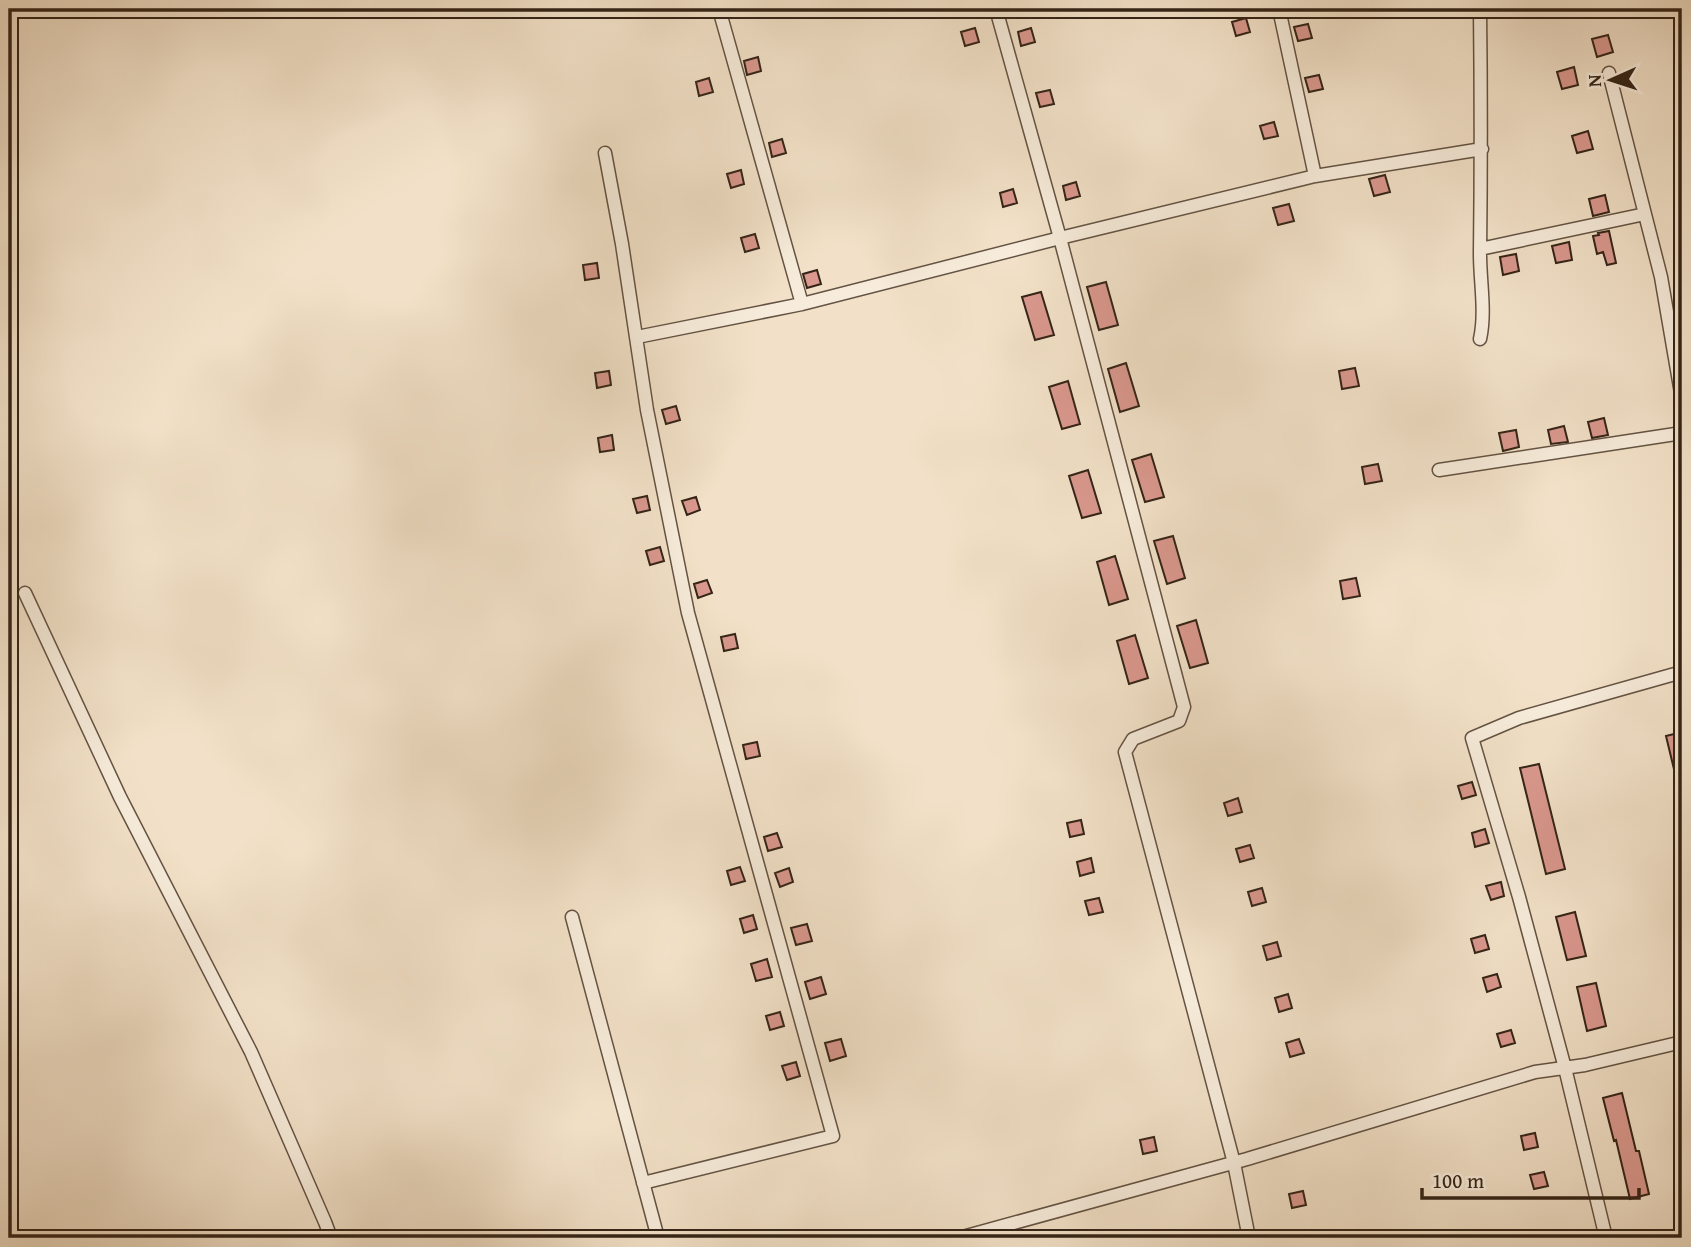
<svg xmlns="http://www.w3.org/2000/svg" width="1691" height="1247" font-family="'Gentium Book Plus',serif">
	<rect width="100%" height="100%" fill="#f2e1c8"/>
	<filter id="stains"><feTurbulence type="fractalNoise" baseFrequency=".00286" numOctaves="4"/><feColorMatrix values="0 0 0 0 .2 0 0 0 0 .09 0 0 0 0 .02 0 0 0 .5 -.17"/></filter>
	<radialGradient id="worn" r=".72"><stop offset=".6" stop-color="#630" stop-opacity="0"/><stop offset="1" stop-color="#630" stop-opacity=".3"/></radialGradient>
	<path fill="#da988e" stroke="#342417" stroke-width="2" d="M1246,18L1250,32L1236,36L1232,22Z
		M1308,24L1312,38L1298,41L1294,27Z
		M975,28L979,42L965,46L961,32Z
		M1031,28L1035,42L1021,46L1018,32Z
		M1608,35L1613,52L1597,57L1592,39Z
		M758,57L761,71L747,75L744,61Z
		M1574,67L1578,85L1562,89L1557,72Z
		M1319,75L1323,89L1309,92L1305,78Z
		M709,78L713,92L699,96L696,82Z
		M1050,90L1054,104L1040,107L1036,93Z
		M1274,122L1278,136L1264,139L1260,126Z
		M1588,131L1593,149L1577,153L1572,136Z
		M782,139L786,153L772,157L769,143Z
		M741,170L744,184L731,188L727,174Z
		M1385,175L1390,192L1374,196L1369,179Z
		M1076,182L1080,196L1066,200L1063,186Z
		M1013,189L1017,203L1003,207L1000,193Z
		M1605,195L1609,212L1593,216L1589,199Z
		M1289,204L1294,221L1278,225L1273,208Z
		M1609,231L1616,263L1607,265L1603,252L1597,254L1593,236L1599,235L1598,233Z
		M755,234L759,248L745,252L741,238Z
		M1569,242L1572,260L1556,263L1552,246Z
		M1516,254L1519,271L1503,275L1500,257Z
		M597,263L599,278L585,280L583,265Z
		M817,270L821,284L807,288L803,274Z
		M1106,282L1118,325L1099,330L1087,287Z
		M1041,292L1054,335L1035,340L1022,297Z
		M1126,363L1139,406L1120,412L1108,369Z
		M1355,368L1359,386L1342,389L1339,371Z
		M609,371L611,385L597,388L595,373Z
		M1068,381L1080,424L1062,429L1049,387Z
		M676,406L680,420L666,424L662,410Z
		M1604,418L1608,435L1592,438L1588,422Z
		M1564,426L1568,442L1551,444L1548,430Z
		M1516,430L1519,447L1503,451L1499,433Z
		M612,435L614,450L600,452L598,438Z
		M1151,454L1164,497L1145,502L1132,460Z
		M1378,464L1382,481L1365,484L1362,467Z
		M1088,470L1101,513L1082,518L1069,476Z
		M647,496L650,510L637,513L633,499Z
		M696,497L700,510L687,515L682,501Z
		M1173,536L1185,578L1167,584L1154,541Z
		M660,547L664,561L650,565L646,551Z
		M1115,556L1128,599L1109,605L1097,562Z
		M1356,578L1360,596L1343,599L1340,581Z
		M707,580L712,593L698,598L694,584Z
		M1196,620L1208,663L1190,668L1177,626Z
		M735,634L738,648L724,651L721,637Z
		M1135,635L1148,678L1129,684L1117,641Z
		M1682,732V785L1678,786L1666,736Z
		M757,742L760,756L746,759L743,745Z
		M1539,764L1565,869L1546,874L1520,768Z
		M1472,782L1476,795L1462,799L1458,786Z
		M1238,798L1242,812L1228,816L1224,803Z
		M1081,820L1084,834L1070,837L1067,823Z
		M1485,829L1489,843L1475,847L1472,833Z
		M777,833L782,847L768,851L764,837Z
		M1250,845L1254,858L1240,862L1236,849Z
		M1091,858L1094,872L1080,876L1077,862Z
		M740,867L745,881L731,885L727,871Z
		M789,868L793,882L780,887L775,873Z
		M1501,882L1504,896L1491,900L1486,886Z
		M1262,888L1266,902L1252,906L1248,892Z
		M1099,898L1103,912L1089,915L1085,901Z
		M1575,912L1586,956L1567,960L1556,917Z
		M753,915L757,929L744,933L740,919Z
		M807,924L812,941L796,945L791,928Z
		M1485,935L1489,949L1475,953L1471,939Z
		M1277,942L1281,956L1267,960L1263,946Z
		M767,959L772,977L756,981L751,964Z
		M1497,974L1501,987L1487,992L1483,978Z
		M821,977L826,994L810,999L805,982Z
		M1596,983L1606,1026L1587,1031L1577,987Z
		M1288,994L1292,1008L1279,1012L1275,998Z
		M780,1012L784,1026L770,1030L766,1016Z
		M1511,1030L1515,1043L1501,1047L1497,1034Z
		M841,1039L846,1056L830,1061L825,1043Z
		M1299,1039L1304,1053L1290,1057L1286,1043Z
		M796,1062L800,1076L787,1080L782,1066Z
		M1622,1093L1636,1151H1639L1649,1194L1630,1199L1616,1140L1614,1141L1603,1098Z
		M1535,1133L1538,1147L1524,1150L1521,1136Z
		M1154,1137L1157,1151L1143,1154L1140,1140Z
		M1544,1172L1548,1186L1534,1189L1530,1175Z
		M1303,1191L1306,1205L1292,1208L1289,1194Z"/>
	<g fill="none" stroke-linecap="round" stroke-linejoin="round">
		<defs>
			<path id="minor" d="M719,9L802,304
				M996,9L1060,238L1184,707L1179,721L1133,739L1125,752L1234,1163L1249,1238
				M1279,9L1315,176
				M1480,9C1481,91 1481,172 1480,254C1480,282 1486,312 1480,339
				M1609,73L1661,277L1682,399
				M605,153L622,244L647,410L688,613L833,1136L643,1183
				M1480,249L1645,214
				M637,337L802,304L1060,238L1315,176L1482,149
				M1439,470L1682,433
				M1682,480V497
				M25,593L120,797L251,1052L325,1222L331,1238
				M572,917L658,1238
				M959,1238L1247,1159L1535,1072L1585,1065L1682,1042
				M1606,1238L1565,1068L1519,897L1472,738L1519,718L1682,672"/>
		</defs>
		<use href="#minor" stroke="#645343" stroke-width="15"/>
		<use href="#minor" stroke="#f7ecdb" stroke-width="12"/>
	</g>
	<rect width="1691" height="1247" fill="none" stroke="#f2e1c8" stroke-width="35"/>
	<rect x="10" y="10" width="1670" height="1226" fill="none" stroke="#342417" stroke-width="3.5"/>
	<rect x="18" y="18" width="1656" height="1212" fill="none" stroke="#342417" stroke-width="2"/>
	<g transform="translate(1611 80) rotate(267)" stroke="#f7ecdb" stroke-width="5" paint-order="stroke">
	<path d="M0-5L12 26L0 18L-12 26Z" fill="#342417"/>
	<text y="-10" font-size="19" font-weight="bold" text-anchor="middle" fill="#342417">N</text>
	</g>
	<path d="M1422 1188v10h217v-10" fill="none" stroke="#342417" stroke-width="3.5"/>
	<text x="1432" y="1188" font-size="21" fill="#342417" stroke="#f7ecdb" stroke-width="5" paint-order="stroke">100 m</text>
	<rect width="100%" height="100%" filter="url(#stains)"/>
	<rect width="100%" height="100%" fill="url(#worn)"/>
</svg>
